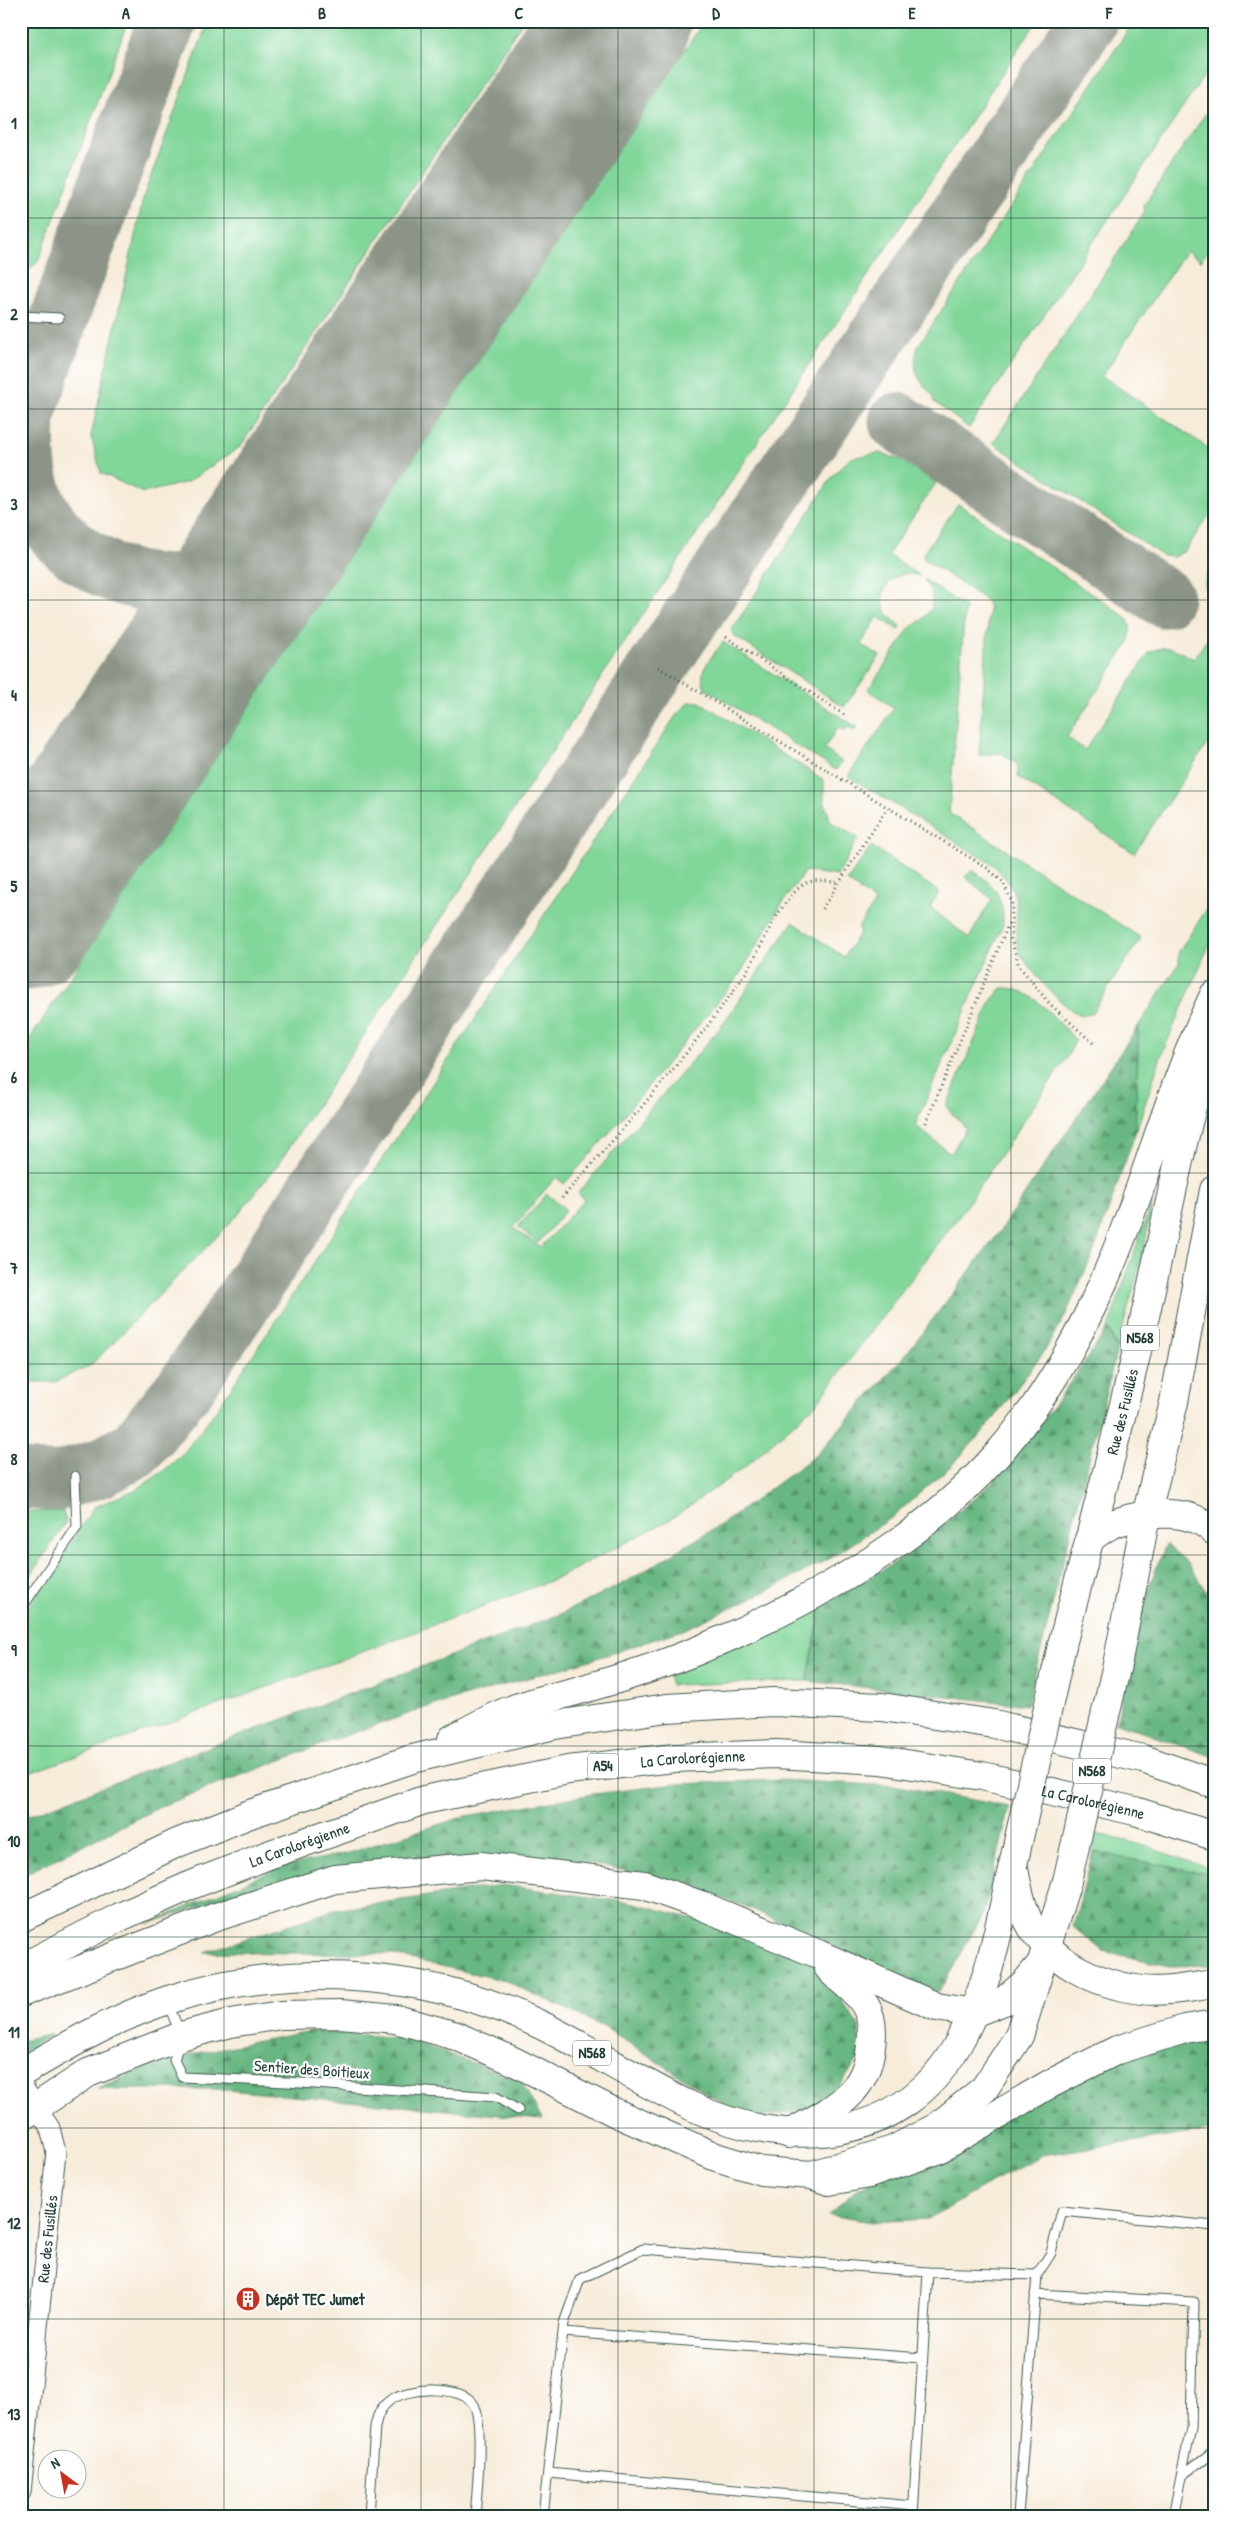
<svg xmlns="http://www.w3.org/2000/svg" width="1235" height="2537" font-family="'Patrick Hand',sans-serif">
	<defs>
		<pattern id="forest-firs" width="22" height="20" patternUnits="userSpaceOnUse" patternTransform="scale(1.25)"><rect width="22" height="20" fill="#68b782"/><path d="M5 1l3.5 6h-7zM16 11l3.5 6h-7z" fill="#55966b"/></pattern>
	</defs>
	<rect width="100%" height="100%" fill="#fff"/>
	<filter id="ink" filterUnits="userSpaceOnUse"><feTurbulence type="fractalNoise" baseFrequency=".02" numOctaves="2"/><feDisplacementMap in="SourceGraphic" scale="10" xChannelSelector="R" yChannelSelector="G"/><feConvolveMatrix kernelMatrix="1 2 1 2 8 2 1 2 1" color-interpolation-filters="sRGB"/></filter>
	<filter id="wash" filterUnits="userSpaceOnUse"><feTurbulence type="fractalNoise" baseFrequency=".0096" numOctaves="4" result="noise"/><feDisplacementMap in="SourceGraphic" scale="20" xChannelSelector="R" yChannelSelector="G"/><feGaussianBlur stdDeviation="1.12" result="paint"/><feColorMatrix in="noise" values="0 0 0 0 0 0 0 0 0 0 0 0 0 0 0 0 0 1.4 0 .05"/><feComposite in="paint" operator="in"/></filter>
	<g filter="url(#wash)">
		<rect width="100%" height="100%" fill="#f7ecda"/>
		<path fill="#81d69a" stroke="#508a67" d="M25,21H128L38,262L21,275V30Z
			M208,21H523L240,447L188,482L143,493L101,473L91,436L144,195Z
			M704,21H1037L279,1163L237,1216L91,1365L55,1382H21V1052Z
			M1134,21H1214V61L969,428L933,401L934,397C916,376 912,374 918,346Z
			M1214,101V241L1201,261L1186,251L1102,376L1214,452V508L1185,551L1174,557L1163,556L993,443L1145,212L1144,205Z
			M879,453L899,459L936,483L888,555L920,576C915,575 909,573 904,574C898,575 892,579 888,584C876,601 886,616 901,626L899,630L878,617L861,644L880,656L844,707L734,636L731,631L834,474L851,458Z
			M958,504L1123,615C1132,624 1132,631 1128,644L1067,737L1085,750L1149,653C1169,642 1175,650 1194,659L1214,628V734L1134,853L1018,777V765L1001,753L979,755L989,608L986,600L924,559L923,554Z
			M1214,562V598C1199,587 1206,575 1214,562Z
			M924,579L965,607L949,813L1141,938L1091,1014C1085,1015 1082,1016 1076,1013C1062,1006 1022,963 1018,948C1016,942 1017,935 1017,929C1017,896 1017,888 992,864L848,776L894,708L868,690L910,628L923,619L932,608V593Z
			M723,642L857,727L854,731L848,727L845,731L838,727L824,749L842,762L836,770L706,689C695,672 713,656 723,642Z
			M689,702H700L824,780V801L831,822L858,838L837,876L805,871L781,905L738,977L612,1130L564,1184L556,1177L513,1228L541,1247L584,1200L578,1193L720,1028L793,922L844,957L860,932L858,928L875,902L847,881L871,846L939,892L930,907L969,938L992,899L965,877L972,870C995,885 1004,897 1003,925L915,1125L951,1154L966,1128L946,1107L991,1001L1002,988C1033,986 1055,1020 1076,1040L1067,1057L960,1215L816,1404L745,1467L671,1519L558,1578L304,1674L21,1776V1618L94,1507L137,1489L162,1472L182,1455L217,1409L677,714Z
			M1214,898V934L1161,1056L1135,1134L1139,1025L1179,964V951Z
			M547,1194L566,1210L538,1243L518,1227Z
			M1153,1198L1143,1253L1117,1349L1108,1328Z
			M63,1511L66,1522L21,1590V1512Z
			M821,1606L807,1681L671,1685L668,1676Z
			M1093,1833L1142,1845L1214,1870V1875L1093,1852Z"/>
		<path fill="url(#forest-firs)" stroke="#447a5b" d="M1139,1025L1135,1134L1094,1251L1065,1316L1044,1352L989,1425L954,1463L894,1516L831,1558L767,1591L683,1630L594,1659L425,1708L323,1744L164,1805L21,1876V1818L558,1615L626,1582L725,1522L816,1455L906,1354L995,1238Z
			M1108,1328L1117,1349L1027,1705L807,1681L821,1606L907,1555L992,1483L1058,1400Z
			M1166,1544L1188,1563L1214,1604V1757L1116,1723L1146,1594Z
			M778,1780L898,1786L1010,1807L983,1915L939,1992L913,1985L830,1944L747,1907L671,1881L589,1863L514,1858L359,1866L265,1885L147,1924L280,1867L348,1853L466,1816L593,1794L677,1784Z
			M1093,1852L1214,1875V1965L1169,1966L1103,1951L1073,1927Z
			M502,1885L635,1903L811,1951L859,2027V2058L842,2083L814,2108L748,2120L606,2028L506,1981L389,1954L205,1952L334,1910Z
			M1214,2021V2130L1041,2155L928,2219L872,2222L828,2215L857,2189L1106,2056Z
			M311,2031L404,2038L520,2080L542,2119L216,2089H98L166,2059Z
			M52,2034L21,2054V2041Z"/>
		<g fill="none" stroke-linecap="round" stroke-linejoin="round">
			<path stroke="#8b9487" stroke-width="59" d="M26,412C25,443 24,473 36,502C57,553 126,589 180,583C200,581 223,571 240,560C270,543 290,508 310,481
				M898,422L1164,598
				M21,428L59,318L167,21
				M21,1479L56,1482L101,1468L135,1449L187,1385L246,1297L658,667L1088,21"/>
			<path stroke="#8b9487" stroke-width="148" d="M21,917L616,21"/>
		</g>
	</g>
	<g filter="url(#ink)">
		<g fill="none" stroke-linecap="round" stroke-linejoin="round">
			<defs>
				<path id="service" d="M21,316L59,318
					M21,1609L77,1527L75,1476
					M168,2003L181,2036L174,2060L182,2077L287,2082L496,2097L518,2110
					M928,2272L1037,2275
					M1035,2294L1194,2302L1191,2428L1173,2516
					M563,2332L922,2358
					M548,2473L913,2506
					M1181,2476L1214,2451
					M369,2516L375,2427C377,2416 380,2408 389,2401C406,2387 462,2384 474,2405C484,2423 477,2493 475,2516
					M543,2516L564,2323L580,2279L643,2249L928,2272L913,2516
					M1018,2516L1037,2275L1051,2253L1062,2211L1214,2226"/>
				<path id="minor" d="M21,2084L50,2128L56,2152L21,2492"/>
				<g id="trunk">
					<path id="s1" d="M1062,1645C1087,1548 1113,1452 1136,1355C1162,1247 1180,1136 1214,1030"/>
					<path d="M1118,1660L1146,1516L1174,1402L1214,1190"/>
					<path d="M21,2073C68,2045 116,2017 168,2000C248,1973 338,1970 420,1985C461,1993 504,2007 541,2025C592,2050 640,2082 691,2106C787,2151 901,2145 958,2044C989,1989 999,1925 1013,1865"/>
					<path d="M21,2117L88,2073L181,2036L231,2023L281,2015L340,2014L396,2019L456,2036L511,2060L616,2113L716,2157L761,2171L812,2175L893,2150L937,2127L984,2089L1019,2036L1067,1881"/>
				</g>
				<g id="motorway">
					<path d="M1089,1539C1097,1534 1106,1526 1115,1523C1146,1512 1189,1507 1214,1531"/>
					<path d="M452,1739C469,1730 486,1720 503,1713C530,1701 562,1696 590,1687C637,1674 685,1657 729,1637C827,1592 924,1537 996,1456C1042,1404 1078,1340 1106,1276C1146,1184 1170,1086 1214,995"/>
					<path d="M1013,1865C1017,1883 1020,1903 1028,1920C1049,1962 1096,1984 1141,1990C1164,1993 1191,1987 1214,1984"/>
					<path d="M21,1918L175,1844L250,1814L412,1759L555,1725L667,1708L774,1702L882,1707L994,1724L1143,1759L1214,1784"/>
					<path id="s2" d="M21,1968L120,1917L189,1886L271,1854L424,1800L568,1770L674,1758L776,1754L881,1760L982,1776L1135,1811L1214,1836"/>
					<path d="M21,1993L213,1918L335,1879L481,1866L644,1885L700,1905L818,1954L937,2007L973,2013L1004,2001L1025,1983L1041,1964"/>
					<path d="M789,2134C829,2111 866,2097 871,2046C873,2032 873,2018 865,2005C856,1989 839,1981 828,1967"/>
					<path d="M812,2175L829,2181L869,2174L937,2150L1048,2085L1117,2050L1185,2029L1214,2024"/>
				</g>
			</defs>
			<use href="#service" stroke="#3f574d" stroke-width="11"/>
			<use href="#minor" stroke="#3f574d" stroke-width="21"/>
			<use href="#trunk" stroke="#3f574d" stroke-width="30"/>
			<use href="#motorway" stroke="#3f574d" stroke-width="30"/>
			<path stroke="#3f574d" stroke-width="3" stroke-dasharray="1 4" stroke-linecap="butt" d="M726,637L846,716
				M658,667L987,868L1003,882L1012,902L1011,939L1019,966L1050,1004L1094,1044
				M822,909L887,808
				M926,1123L1009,923
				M562,1198C625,1127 687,1057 741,980C761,952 774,909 800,887C812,877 826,881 840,883"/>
			<use href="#service" stroke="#fff" stroke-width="9"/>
			<use href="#minor" stroke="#fff" stroke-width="19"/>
			<use href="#trunk" stroke="#fff" stroke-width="28"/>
			<use href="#motorway" stroke="#fff" stroke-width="28"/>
			<defs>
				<path id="trunk-bridge" d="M1013,1865L1062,1645
					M1067,1881L1118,1660"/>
			</defs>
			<use href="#trunk-bridge" stroke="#3f574d" stroke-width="30" stroke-linecap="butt"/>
			<use href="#trunk-bridge" stroke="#fff" stroke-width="28"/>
		</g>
	</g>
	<path fill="none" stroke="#1f3d34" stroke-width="1" stroke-opacity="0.55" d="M224,21V2516M421,21V2516M618,21V2516M814,21V2516M1011,21V2516M21,218H1214M21,409H1214M21,600H1214M21,791H1214M21,982H1214M21,1173H1214M21,1364H1214M21,1555H1214M21,1746H1214M21,1937H1214M21,2128H1214M21,2319H1214"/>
	<defs>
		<symbol id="building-disc" viewBox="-11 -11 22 22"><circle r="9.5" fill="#c8321e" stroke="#fff"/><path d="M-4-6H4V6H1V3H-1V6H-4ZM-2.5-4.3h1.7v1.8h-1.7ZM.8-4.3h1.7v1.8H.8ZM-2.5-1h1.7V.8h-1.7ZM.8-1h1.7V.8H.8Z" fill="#fff"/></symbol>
	</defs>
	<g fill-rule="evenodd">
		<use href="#building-disc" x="234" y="2285" width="28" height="28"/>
	</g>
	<g text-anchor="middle" stroke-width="4.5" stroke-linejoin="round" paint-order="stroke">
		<g fill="#fff" stroke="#627771" stroke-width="1">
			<rect x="1121" y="1325.5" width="38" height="25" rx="4"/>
			<rect x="588" y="1753.5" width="30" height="25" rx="4"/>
			<rect x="1073" y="1758.5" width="38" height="25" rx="4"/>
			<rect x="573" y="2040.5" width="38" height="25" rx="4"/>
		</g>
		<g font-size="15" font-weight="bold" fill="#1f3d34">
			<text x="1140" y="1343">N568</text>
			<text x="603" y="1771">A54</text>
			<text x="1092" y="1776">N568</text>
			<text x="592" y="2058">N568</text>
		</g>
		<g font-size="16" fill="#1f3d34" stroke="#fff">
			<text dy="6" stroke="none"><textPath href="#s1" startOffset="241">Rue des Fusillés</textPath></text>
			<text dy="6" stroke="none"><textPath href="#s2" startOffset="710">La Carolorégienne</textPath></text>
			<text dy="6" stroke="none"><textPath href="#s2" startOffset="1115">La Carolorégienne</textPath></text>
			<text dy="6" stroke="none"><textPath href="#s2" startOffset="305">La Carolorégienne</textPath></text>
			<text transform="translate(312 2069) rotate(4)" y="6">Sentier des Boitieux</text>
			<text transform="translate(47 2239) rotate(-84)" y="6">Rue des Fusillés</text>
		</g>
		<g font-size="16" font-weight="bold" fill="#1f3d34" stroke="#fff" text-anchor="start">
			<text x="266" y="2305">Dépôt TEC Jumet</text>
		</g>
	</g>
	<rect width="1235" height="2537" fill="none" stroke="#fff" stroke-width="55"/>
	<g transform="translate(62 2474) rotate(328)"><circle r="24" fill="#ffffff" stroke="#a5b1ae"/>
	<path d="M0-4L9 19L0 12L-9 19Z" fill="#c8321e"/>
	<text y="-8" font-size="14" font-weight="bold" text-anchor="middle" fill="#1f3d34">N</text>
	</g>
	<rect x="28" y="28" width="1180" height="2482" fill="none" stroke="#1f3d34" stroke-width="2"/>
	<g font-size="16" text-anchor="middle" font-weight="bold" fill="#1f3d34">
		<text x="126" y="19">A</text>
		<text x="322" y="19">B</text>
		<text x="519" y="19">C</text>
		<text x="716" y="19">D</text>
		<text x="912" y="19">E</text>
		<text x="1109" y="19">F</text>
		<text x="14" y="129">1</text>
		<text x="14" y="320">2</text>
		<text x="14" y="510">3</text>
		<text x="14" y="701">4</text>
		<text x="14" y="892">5</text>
		<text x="14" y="1083">6</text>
		<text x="14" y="1274">7</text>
		<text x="14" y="1465">8</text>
		<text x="14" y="1656">9</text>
		<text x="14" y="1847">10</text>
		<text x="14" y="2038">11</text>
		<text x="14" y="2229">12</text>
		<text x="14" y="2420">13</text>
	</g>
</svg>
